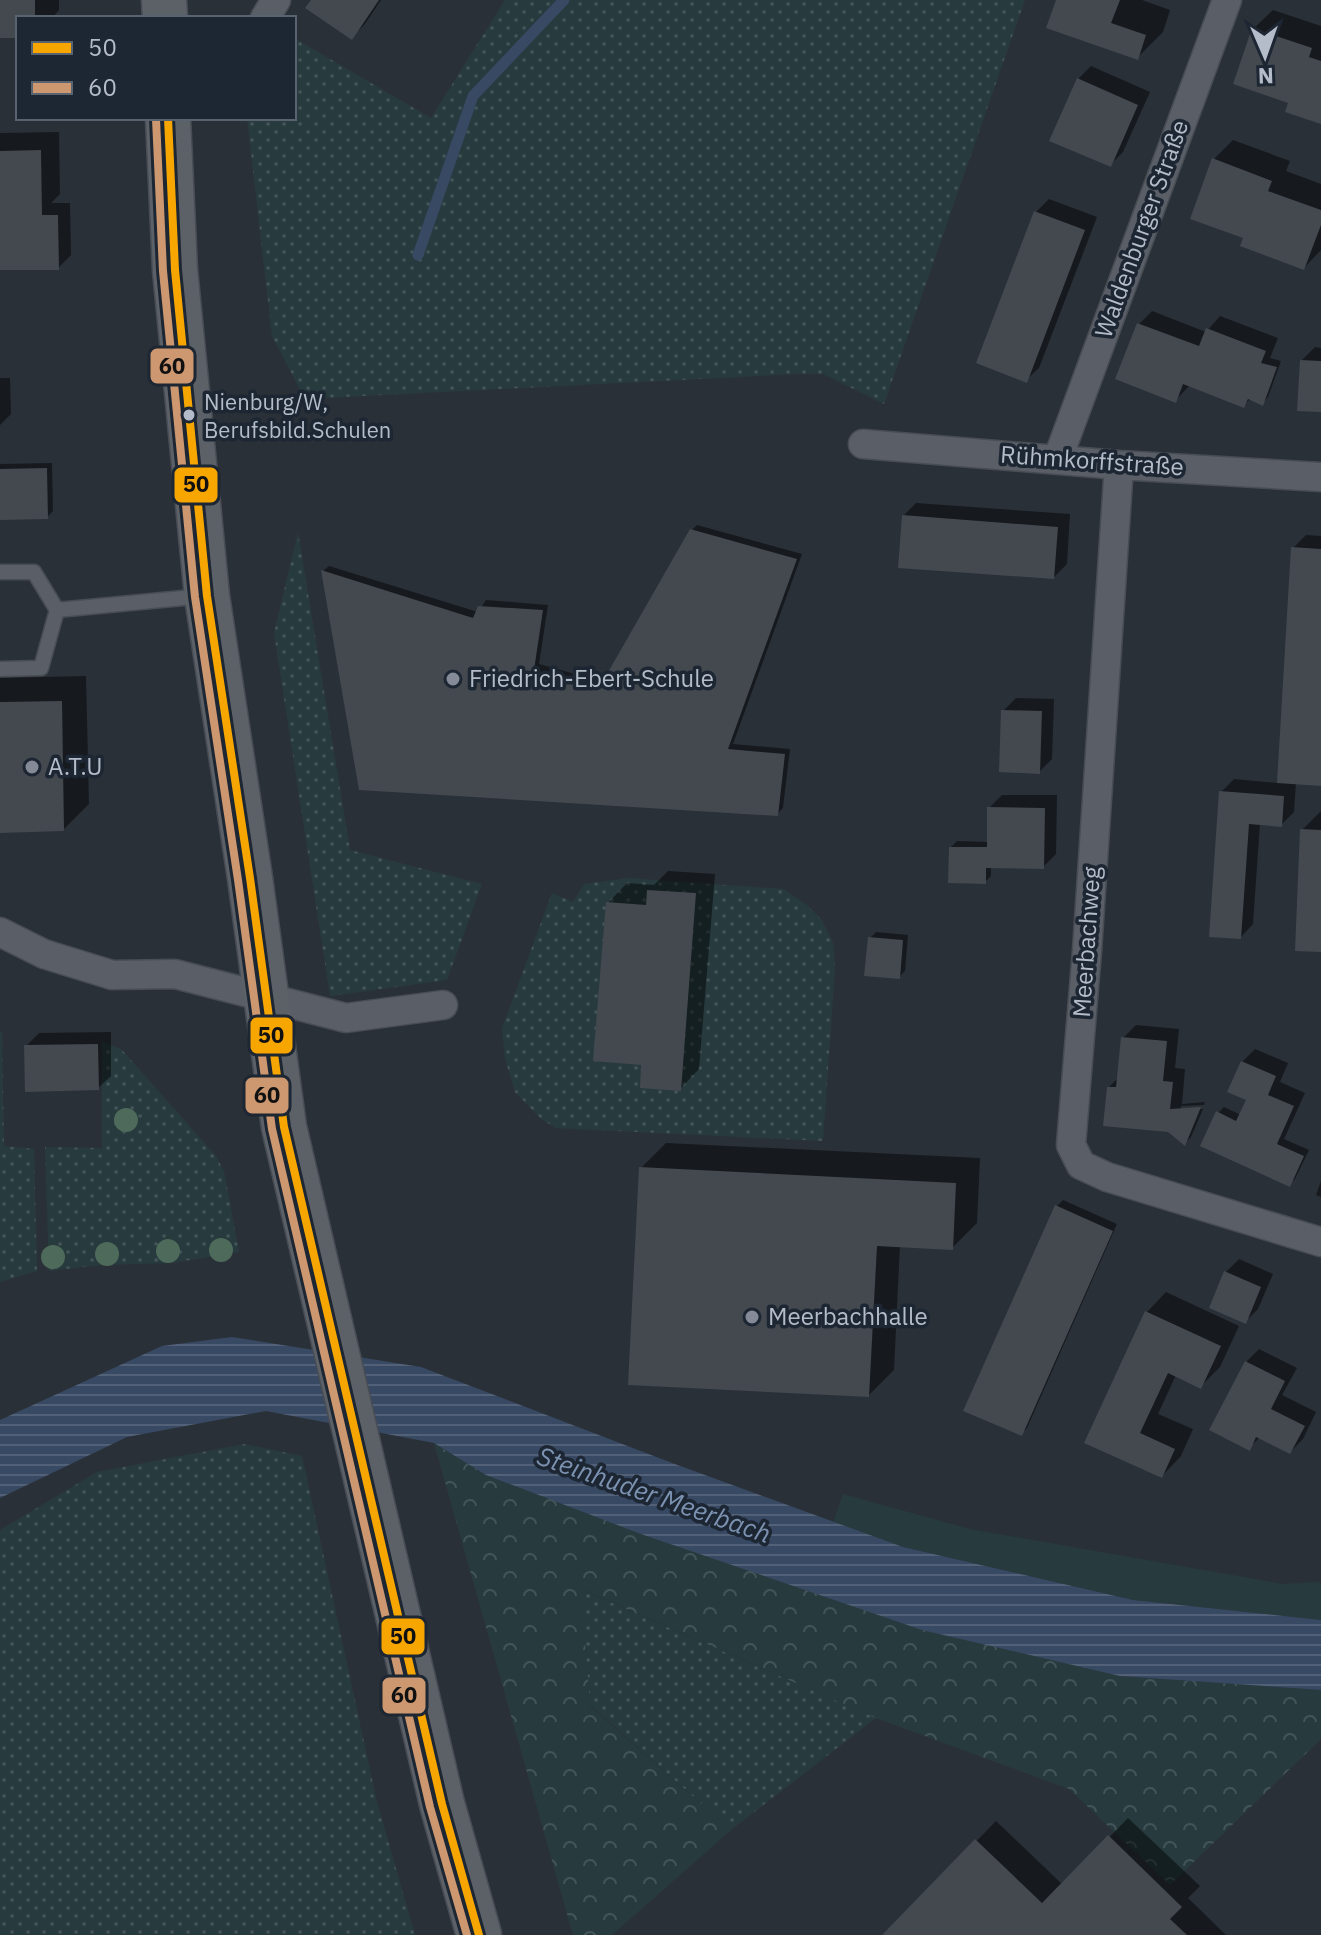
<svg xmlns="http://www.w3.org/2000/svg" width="1321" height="1935" font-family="'IBM Plex Sans',sans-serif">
	<defs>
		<pattern id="grass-dots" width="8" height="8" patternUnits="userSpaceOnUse" patternTransform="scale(2)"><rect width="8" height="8" fill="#273a3e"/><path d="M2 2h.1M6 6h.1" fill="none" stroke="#445559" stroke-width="1.8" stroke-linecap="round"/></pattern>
		<pattern id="forest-crowns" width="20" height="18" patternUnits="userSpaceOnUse" patternTransform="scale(2)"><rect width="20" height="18" fill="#273a3e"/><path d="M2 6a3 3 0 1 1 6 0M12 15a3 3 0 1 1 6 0" fill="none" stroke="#445559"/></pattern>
		<pattern id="water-rules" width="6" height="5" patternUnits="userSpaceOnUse" patternTransform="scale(2)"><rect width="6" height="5" fill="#384963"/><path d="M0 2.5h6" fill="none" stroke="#526178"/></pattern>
	</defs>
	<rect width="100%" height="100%" fill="#2a3038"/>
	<path fill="url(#grass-dots)" d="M505,0H1025L884,404L823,374H797L305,399L272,336L247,118H294V38L431,118Z
		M298,532L350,850L482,884L447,980L330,996L274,633Z
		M628,878L783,889L807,905L821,919L833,943L835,967L823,1141L556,1128L541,1119L515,1092L505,1059L502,1028L552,893L573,902L584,884Z
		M0,1031L2,1033L4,1146L34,1149L37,1271L0,1282Z
		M102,1041L122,1050L216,1156L224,1171L239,1252L172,1263L101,1265L49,1271L45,1147L102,1148Z
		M244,1444L302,1456L377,1802L415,1935H0V1530L97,1472Z
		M580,1589L876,1718L731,1830L590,1705Z"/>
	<path fill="url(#forest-crowns)" d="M434,1443L486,1475L1120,1676L1321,1690V1739L1170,1885L1069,1789L876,1718L581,1589L590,1706L731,1830L612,1935H573Z"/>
	<path fill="#273a3e" d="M843,1494L970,1529L1283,1584L1321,1582V1620L1133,1600L903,1547L833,1522Z"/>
	<path fill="url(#water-rules)" d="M232,1337L421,1367L672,1463L903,1547L1133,1600L1321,1620V1690L1120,1676L922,1630L641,1534L486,1475L434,1443L266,1411L127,1437L0,1498V1420L162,1346Z"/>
	<path fill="#0007" d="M0,0H59V10L52,18H18V36H0Z
		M314,0H381L365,24L352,37Z
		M1058,0H1142L1170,10L1163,32L1138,57Z
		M1273,10L1321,26V122L1290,101L1253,29Z
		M1091,66L1150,92L1123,152L1110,165L1078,79Z
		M59,132L60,194L51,203H70L71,255L58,268L0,269V133Z
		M1233,140L1290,161L1286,171L1321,184V250L1304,268L1214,159Z
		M1049,199L1097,217L1039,368L1026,380L1036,212Z
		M1152,311L1206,332L1220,316L1278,338L1270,358L1281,361L1268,397L1263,403L1251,398L1244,405L1190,385L1176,400L1139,324Z
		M1315,347L1321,348V410L1302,360Z
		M0,378H10L11,414L0,425Z
		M52,463L53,511L47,517L0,518V464Z
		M916,503L1070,514L1067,564L1054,577L904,515Z
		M697,525L802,554L733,744L790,749L783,808L777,814L323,571L329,566L478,612L486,600L548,605L539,664L604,682L691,531Z
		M1306,535L1321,536V784L1296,782L1294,812L1281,825L1260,823L1253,924L1241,937L1221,792L1234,779L1279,783L1293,548Z
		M86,676L89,804L64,829L0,831V678Z
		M1016,698L1054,699L1052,759L1039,772L1003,711Z
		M1002,795H1057L1056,854L1043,867L991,866V876L985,882L951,847L957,841L989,842V808Z
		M1321,811V950L1302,830Z
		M668,871L715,874L699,1069L680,1089L644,1063L608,903L627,883L654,885Z
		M876,932L908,935L905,971L899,977L870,938Z
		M1136,1025L1179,1029L1175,1068L1185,1069L1182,1104L1205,1102L1204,1105L1181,1106V1110L1203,1109L1191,1137L1185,1143L1109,1087L1119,1077L1123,1038Z
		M111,1032V1076L98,1088L26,1046L39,1033Z
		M1255,1049L1288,1063L1280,1082L1305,1093L1284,1139L1309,1150L1295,1179L1289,1185L1218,1113L1224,1107L1241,1115L1248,1099L1242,1062Z
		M666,1143L980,1158L977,1223L952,1248L900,1245L894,1370L869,1395L641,1168Z
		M1321,1181V1197L1316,1195Z
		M1063,1200L1117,1224L1027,1428L1021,1434L966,1410L1057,1206Z
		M1239,1259L1273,1274L1258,1309L1245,1322L1226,1272Z
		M1166,1292L1239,1326L1220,1367L1201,1386L1176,1375L1158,1414L1193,1429L1181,1456L1162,1476L1087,1442L1147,1312Z
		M1259,1349L1297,1368L1282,1395L1316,1412L1303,1439L1290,1452L1260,1437L1249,1448L1246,1362Z
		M1128,1818L1200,1886L1188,1898L1226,1935H885L996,1821L1063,1885Z"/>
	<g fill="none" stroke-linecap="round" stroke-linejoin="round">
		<path stroke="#384963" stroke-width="11" d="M418,255L473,96L564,0"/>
	</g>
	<path fill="#444950" d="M0,0H35V18H18V38H0Z
		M311,0H379L352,40L305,8Z
		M1056,0H1120L1111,23L1146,35L1138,60L1046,28Z
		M1252,28L1312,48L1309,57L1321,61V124L1285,112L1288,103L1233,84Z
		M1077,78L1138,105L1111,167L1049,141Z
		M41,150L42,215H58L59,270H0V151Z
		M1212,158L1272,181L1268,191L1321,210V225L1304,270L1240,246L1243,238L1190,219Z
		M1034,211L1085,230L1027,383L976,363Z
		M1137,323L1199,346L1206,328L1266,351L1261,363L1277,367L1263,406L1248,399L1244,408L1183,384L1176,403L1115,379Z
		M1300,360L1321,361V412L1297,411Z
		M47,468L48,519L0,520V469Z
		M902,515L1058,527L1054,579L898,568Z
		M690,529L797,559L728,749L785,754L778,816L359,790L321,570L473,618L478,606L543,610L534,670L599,688Z
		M1291,547L1321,549V786L1277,783Z
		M62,701L64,831L0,833V702Z
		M1001,710L1042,711L1040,774L999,772Z
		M1219,791L1284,796L1282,827L1249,824L1241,939L1209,937Z
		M987,807L1045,808L1044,869L986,868V884L948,883L949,847H987Z
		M1300,829L1321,830V952L1295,951Z
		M647,890L696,893L681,1091L640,1088L641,1065L593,1061L606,902L646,905Z
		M868,937L903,940L900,979L864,976Z
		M1121,1037L1167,1041L1163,1081L1173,1082L1170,1109L1201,1107L1185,1146L1168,1132L1103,1126L1107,1087H1116Z
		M98,1044L99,1090L25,1092L24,1045Z
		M1241,1061L1276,1076L1268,1095L1294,1106L1277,1144L1304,1156L1290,1187L1200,1146L1216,1111L1236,1121L1246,1100L1227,1092Z
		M639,1167L956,1183L953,1250L877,1246L869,1397L628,1385Z
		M1055,1205L1113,1231L1022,1436L963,1411Z
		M1224,1271L1261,1287L1246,1324L1209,1308Z
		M1145,1311L1221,1346L1201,1389L1168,1373L1140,1433L1175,1449L1162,1478L1084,1443Z
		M1245,1361L1285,1381L1271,1409L1305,1426L1290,1454L1256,1437L1250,1451L1209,1430Z
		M1108,1835L1182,1907L1170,1919L1187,1935H882L975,1839L1042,1903Z"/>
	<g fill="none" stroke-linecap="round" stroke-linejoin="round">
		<defs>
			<path id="service" d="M0,572H34L57,610L41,668L0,669
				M57,610L204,596"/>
			<path id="minor" d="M265,18L276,0
				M863,444L1119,465L1321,477
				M1058,458L1227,0
				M1119,465L1087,951L1071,1145L1081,1165L1107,1177L1321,1242
				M0,932L44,954L112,975L175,974L346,1018L443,1005"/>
			<path id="primary" d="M164,0L165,18
				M168,118L175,270L207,596L250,878L284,1127L442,1804L479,1935"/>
		</defs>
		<use href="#service" stroke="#484c53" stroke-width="17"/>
		<use href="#minor" stroke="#484c53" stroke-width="31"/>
		<use href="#primary" stroke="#484c55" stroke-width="47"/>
		<use href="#service" stroke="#5a5e66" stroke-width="14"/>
		<use href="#minor" stroke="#5a5e66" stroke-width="28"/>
		<use href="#primary" stroke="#5c6168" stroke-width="44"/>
		<defs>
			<path id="bus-1" d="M168,118L175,270L207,596L250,878L284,1127L442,1804L479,1935"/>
			<path id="bus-2" d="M156,119L163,271L195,597L238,880L272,1129L430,1807L467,1935"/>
		</defs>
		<use href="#bus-1" stroke="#1d2633" stroke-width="14"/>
		<use href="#bus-2" stroke="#1d2633" stroke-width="14"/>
		<use href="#bus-1" stroke="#f7a600" stroke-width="8"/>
		<use href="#bus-2" stroke="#cd976f" stroke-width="8"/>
	</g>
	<g fill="#4e6a5a">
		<circle cx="126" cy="1120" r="12"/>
		<circle cx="221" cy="1250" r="12"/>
		<circle cx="168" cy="1251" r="12"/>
		<circle cx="107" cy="1254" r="12"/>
		<circle cx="53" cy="1257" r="12"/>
	</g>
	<circle fill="#b4bcc9" stroke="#1d2633" stroke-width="3" cx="189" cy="415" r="7"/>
	<g fill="#848b96" stroke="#1d2633" stroke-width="3">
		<circle cx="453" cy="679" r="8"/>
		<circle cx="32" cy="767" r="8"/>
		<circle cx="752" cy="1317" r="8"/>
	</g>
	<g text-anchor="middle" stroke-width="7" stroke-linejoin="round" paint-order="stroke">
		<g font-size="22" fill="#b4bcc9" stroke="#1d2633" text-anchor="start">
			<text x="204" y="410">Nienburg/W,<tspan x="204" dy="28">Berufsbild.Schulen</tspan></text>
		</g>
		<g font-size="24" fill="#b4bcc9" stroke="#1d2633">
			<text transform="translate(1142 229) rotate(-70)" y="8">Waldenburger Straße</text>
			<text transform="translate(1092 461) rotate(4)" y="8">Rühmkorffstraße</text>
			<text transform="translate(1087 942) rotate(-86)" y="8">Meerbachweg</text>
		</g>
		<g font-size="24" fill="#b4bcc9" stroke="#1d2633" text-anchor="start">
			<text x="469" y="687">Friedrich-Ebert-Schule</text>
			<text x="48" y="775">A.T.U</text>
			<text x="768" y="1325">Meerbachhalle</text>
		</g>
		<g font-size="26" font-style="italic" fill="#7c92b1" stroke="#1d2633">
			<text transform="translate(654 1495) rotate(19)" y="9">Steinhuder Meerbach</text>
		</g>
	</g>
	<g stroke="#1d2633" stroke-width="3">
		<rect x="149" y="347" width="46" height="38" rx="8" fill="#cd976f"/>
		<rect x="173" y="466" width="46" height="38" rx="8" fill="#f7a600"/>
		<rect x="249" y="1016" width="45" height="39" rx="8" fill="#f7a600"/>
		<rect x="244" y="1076" width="46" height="39" rx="8" fill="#cd976f"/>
		<rect x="380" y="1617" width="46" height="39" rx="8" fill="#f7a600"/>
		<rect x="381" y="1676" width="46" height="39" rx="8" fill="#cd976f"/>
	</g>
	<g font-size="22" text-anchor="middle" font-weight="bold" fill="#111">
		<text x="172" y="374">60</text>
		<text x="196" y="492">50</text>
		<text x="271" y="1043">50</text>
		<text x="267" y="1103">60</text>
		<text x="403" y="1644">50</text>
		<text x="404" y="1703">60</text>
	</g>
	<rect x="16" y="16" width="280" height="104" fill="#1d2633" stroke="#59626f" stroke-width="2"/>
	<rect x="32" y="42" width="40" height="12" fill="#f7a600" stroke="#59626f" stroke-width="2"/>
	<text x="88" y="56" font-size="24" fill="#b4bcc9">50</text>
	<rect x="32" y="82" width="40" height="12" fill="#cd976f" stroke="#59626f" stroke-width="2"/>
	<text x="88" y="96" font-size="24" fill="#b4bcc9">60</text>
	<g transform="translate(1265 56) rotate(178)" stroke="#1d2633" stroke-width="6" paint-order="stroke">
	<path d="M0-6L14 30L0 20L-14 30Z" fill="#b4bcc9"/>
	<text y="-12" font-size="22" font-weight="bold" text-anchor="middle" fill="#b4bcc9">N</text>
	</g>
</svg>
